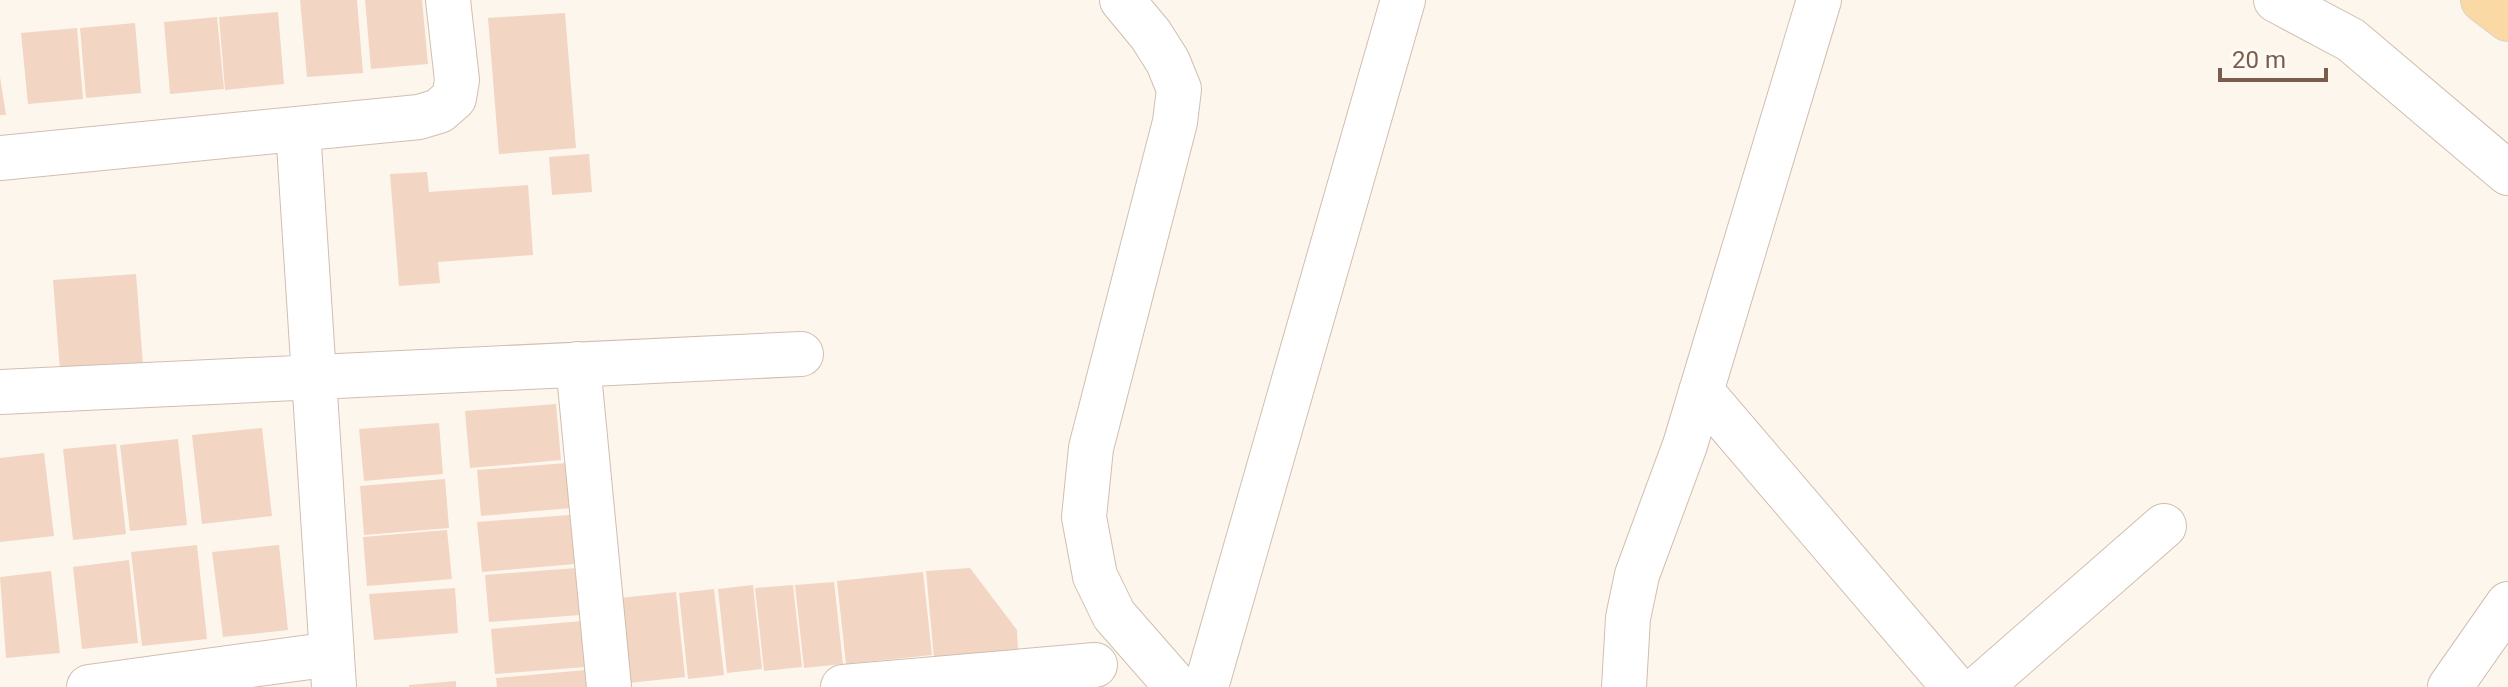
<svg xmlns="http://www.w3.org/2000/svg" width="2508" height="687" font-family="Roboto,sans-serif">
	<rect width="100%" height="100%" fill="#fdf6ec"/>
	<path fill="#f3d5c3" d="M300,0H357L363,73L307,77Z
		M365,0H422L428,64L371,69Z
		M278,12L284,84L225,90L219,17Z
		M565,13L576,148L499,154L488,18Z
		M217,17L224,89L170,94L164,22Z
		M135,23L141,93L86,98L80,28Z
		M77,28L83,99L28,104L21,33Z
		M0,77L6,115H0Z
		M589,154L592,192L552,195L549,157Z
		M427,172L429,192L528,185L533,255L438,262L440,283L399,286L390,174Z
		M136,274L143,365L60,371L53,280Z
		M556,404L561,460L470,468L465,411Z
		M439,423L443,474L364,481L359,429Z
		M262,428L272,516L202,524L192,435Z
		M178,439L187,525L130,531L120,445Z
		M116,444L126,534L73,540L63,449Z
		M44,453L54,536L0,542V458Z
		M567,463L571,508L481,516L477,470Z
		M445,479L449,528L364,535L360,486Z
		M570,515L575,564L482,572L477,522Z
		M447,530L452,579L367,586L363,537Z
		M197,545L207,639L142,646L131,552Z
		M279,545L288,630L223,637L212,552Z
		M129,560L138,643L82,649L73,567Z
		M576,568L580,615L489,622L485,575Z
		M970,568L1017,630L1018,651L934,658L926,571Z
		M51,571L60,653L6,658L0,577Z
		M923,572L932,655L846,664L837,581Z
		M834,582L843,664L804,668L795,585Z
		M753,585L762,669L727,673L718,589Z
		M793,585L802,667L764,671L755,588Z
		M455,588L458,633L374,640L369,594Z
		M714,589L724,675L688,679L679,593Z
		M676,592L685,677L629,683L620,598Z
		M582,621L585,667L495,674L491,629Z
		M586,670L587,687H497L496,678Z
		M456,681V687H409V685Z"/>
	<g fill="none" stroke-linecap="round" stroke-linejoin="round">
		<defs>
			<path id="minor" d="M1122,0L1151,35L1168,62L1179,89L1175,122L1091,448L1084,517L1095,576L1114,615L1177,687
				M2276,0L2351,40L2508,173
				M298,129L334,687
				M0,158L419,117L439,111L454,98L457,80L448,0
				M578,364L609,687
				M1701,391L1954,687
				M0,392L801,354
				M89,687L332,654
				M843,687L1095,665
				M1206,687L1403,0
				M1624,687L1628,618L1637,575L1685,445L1819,0
				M1980,687L2164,526
				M2450,687L2508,604"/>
			<path id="major" d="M2483,0L2508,19"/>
		</defs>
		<use href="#minor" stroke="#d1beb0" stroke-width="46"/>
		<use href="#major" stroke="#dad1cd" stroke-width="46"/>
		<use href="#minor" stroke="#fff" stroke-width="44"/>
		<use href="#major" stroke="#fbd9a5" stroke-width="44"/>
	</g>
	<path d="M2220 68v12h106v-12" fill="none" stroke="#7a5c4d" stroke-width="4"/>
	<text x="2232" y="68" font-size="24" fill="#7a5c4d" stroke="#fffaf3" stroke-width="6" paint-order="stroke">20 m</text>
</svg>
